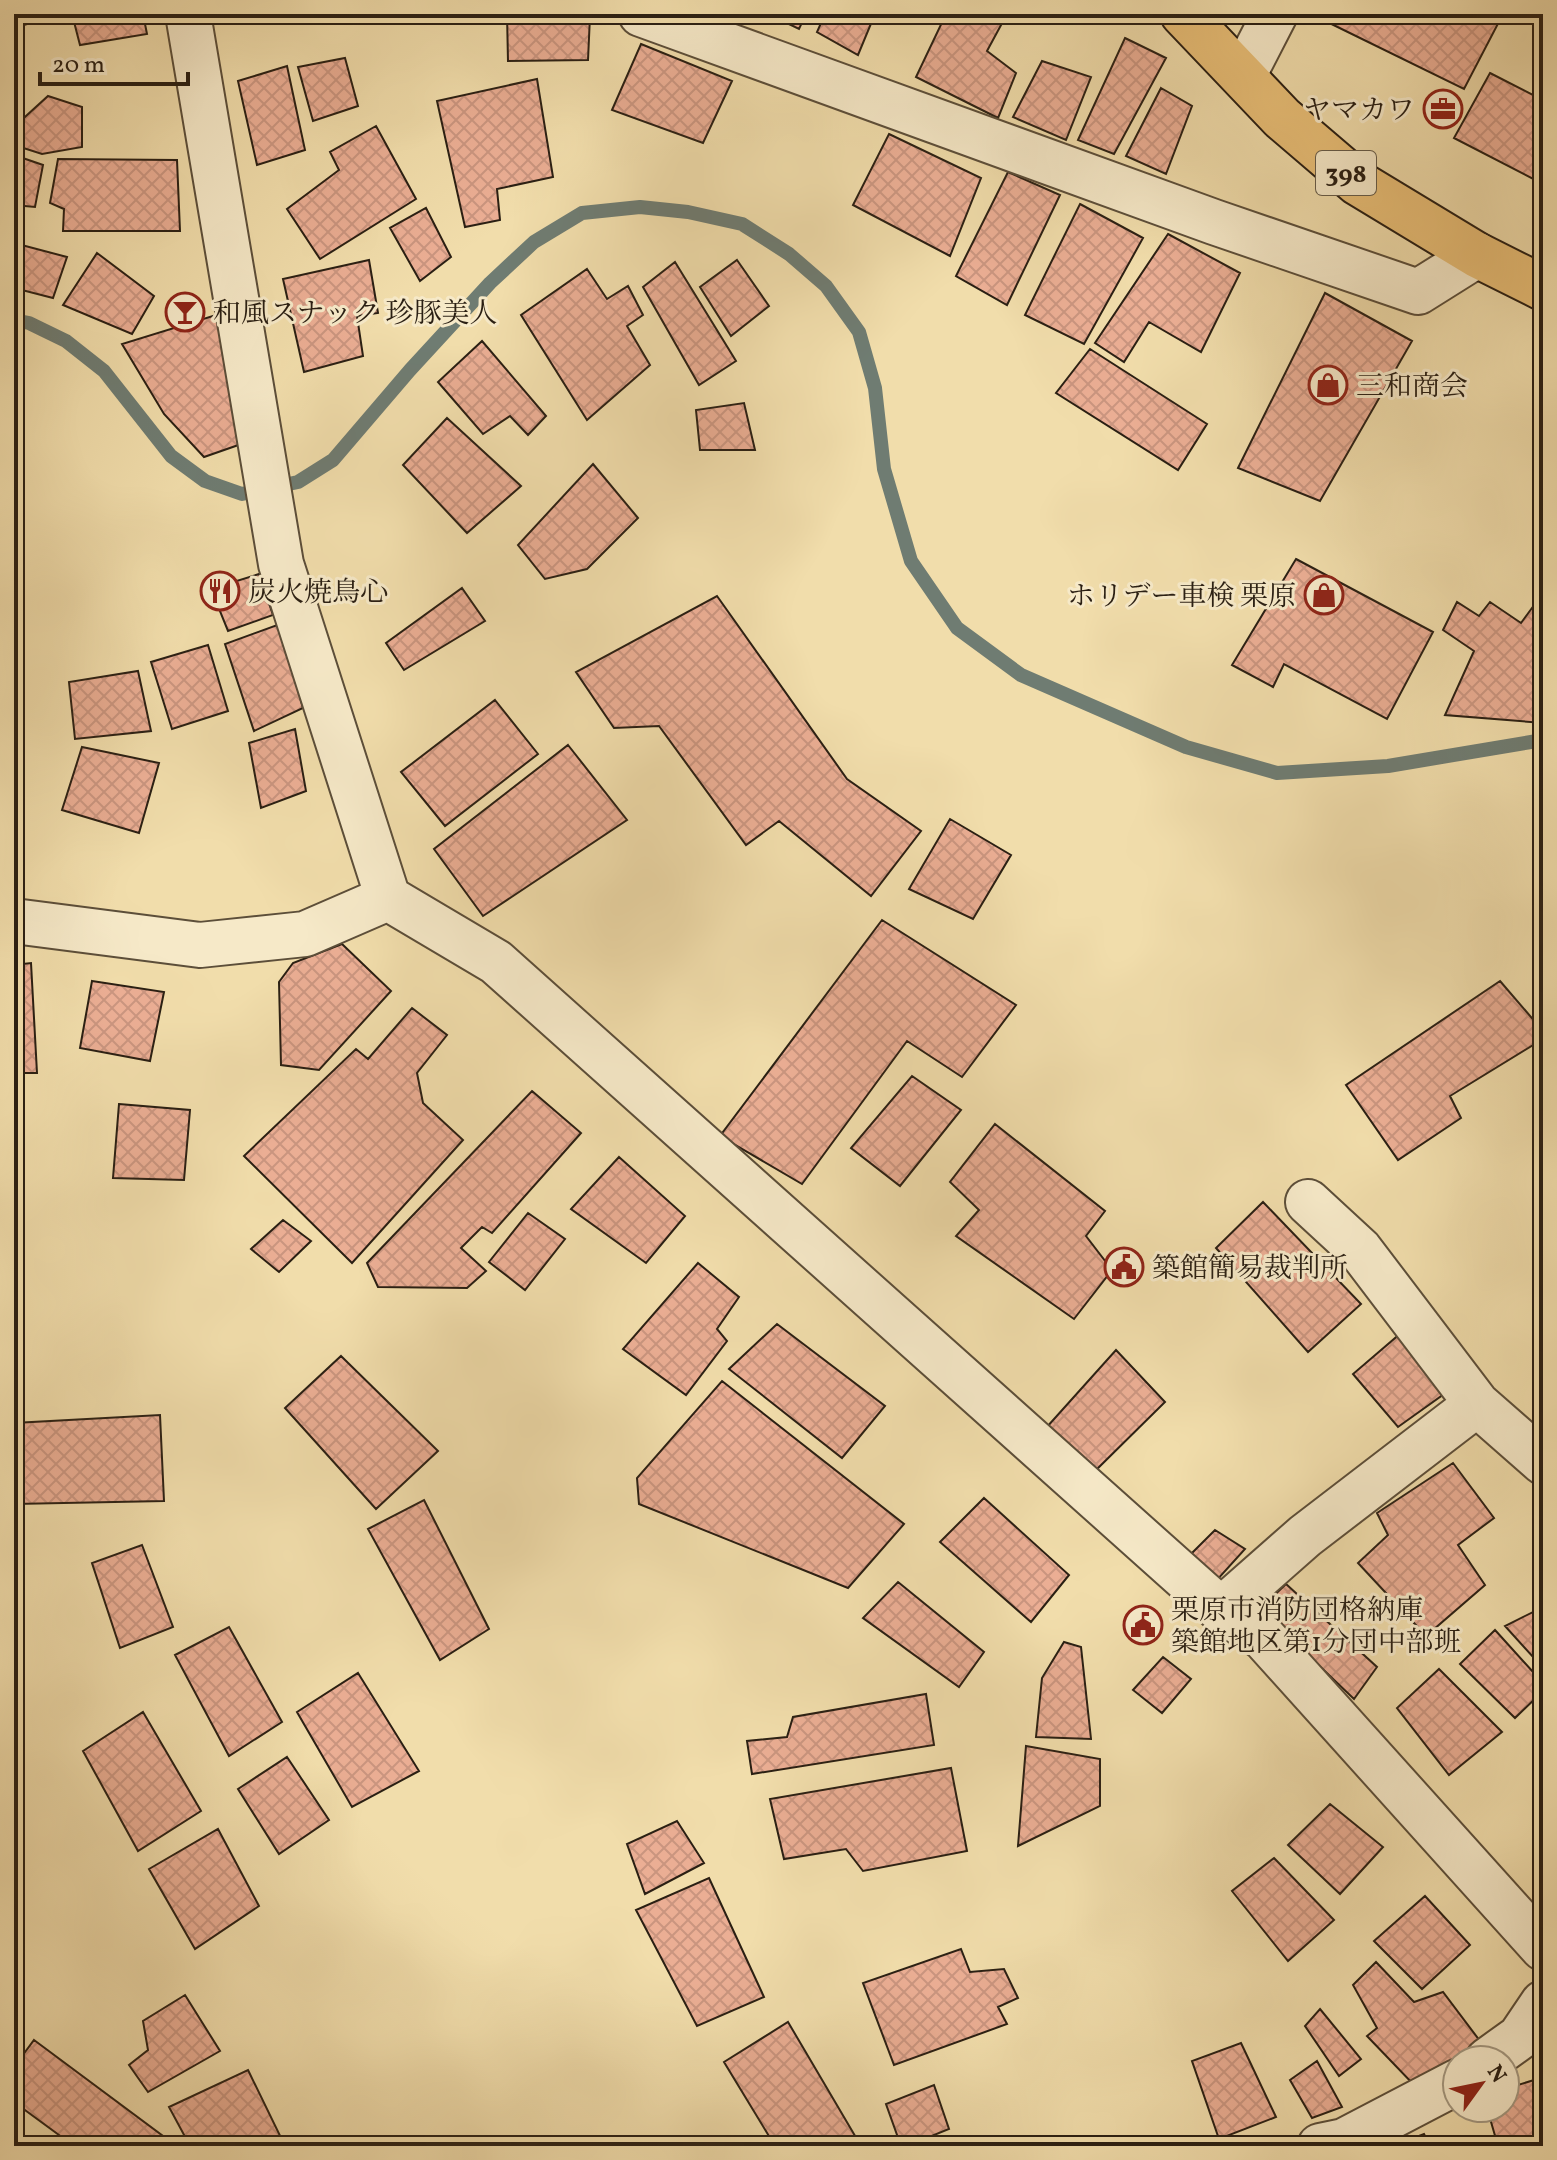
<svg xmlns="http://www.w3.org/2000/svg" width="1557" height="2160" font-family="Vollkorn,'Noto Serif JP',serif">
	<defs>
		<pattern id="building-cross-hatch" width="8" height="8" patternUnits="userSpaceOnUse" patternTransform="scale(2)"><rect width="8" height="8" fill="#ebae94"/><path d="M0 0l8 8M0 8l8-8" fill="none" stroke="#ca957f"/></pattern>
	</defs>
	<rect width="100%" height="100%" fill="#f1ddab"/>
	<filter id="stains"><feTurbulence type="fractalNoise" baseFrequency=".0025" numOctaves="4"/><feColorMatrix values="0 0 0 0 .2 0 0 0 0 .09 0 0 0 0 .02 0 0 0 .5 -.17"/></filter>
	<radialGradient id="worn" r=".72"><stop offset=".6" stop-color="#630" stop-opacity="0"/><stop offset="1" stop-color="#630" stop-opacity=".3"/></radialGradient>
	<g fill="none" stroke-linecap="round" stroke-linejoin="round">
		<path stroke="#6f7c72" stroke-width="14" d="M14,320L29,323L66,341L104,371L171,456L205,481L242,494L298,482L333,460L410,370L490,283L534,242L582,213L640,207L688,212L742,224L789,254L826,286L859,332L875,388L884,469L911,561L957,628L1021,675L1186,747L1277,773L1388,766L1543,740"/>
	</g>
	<path fill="url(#building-cross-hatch)" stroke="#2a1f13" stroke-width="2" d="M14,14H58V15L14,28Z
		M72,14H143L147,34L80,45Z
		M507,14L590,16L588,60L508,61Z
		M768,14H806L799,29Z
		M825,14H875L858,55L817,32Z
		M946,14H1007L987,51L1016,73L998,118L916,77Z
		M1311,14H1503L1464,89Z
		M1125,38L1166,58L1114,154L1078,140Z
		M641,44L732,81L703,143L612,110Z
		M345,58L358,106L313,121L298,67Z
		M1042,61L1091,77L1066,140L1013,117Z
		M287,66L305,150L257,165L238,81Z
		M1490,73L1543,100V184L1454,138Z
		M537,79L553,177L497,189L500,220L465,227L437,101Z
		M1161,88L1192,106L1166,174L1126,156Z
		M48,96L82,107V147L42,154L14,145V127Z
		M376,126L416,199L320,259L287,209L339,170L330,152Z
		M889,134L981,178L950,256L853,205Z
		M14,155L43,165L35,207L14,205Z
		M58,159L177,160L180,231H63L64,209L50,203Z
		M1008,172L1060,195L1007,305L956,276Z
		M1080,204L1143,238L1084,344L1025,315Z
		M426,208L451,257L420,281L390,228Z
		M1168,234L1240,273L1201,352L1149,322L1124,362L1095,343Z
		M14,243L67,257L53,298L14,288Z
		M97,253L154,296L132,334L63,305Z
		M369,260L378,313L357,316L363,356L304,372L283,279Z
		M737,260L769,306L731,336L700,287Z
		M675,262L736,361L699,385L643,287Z
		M587,269L607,299L628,286L643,315L627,326L650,365L587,420L521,315Z
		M1325,293L1412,341L1320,501L1238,468Z
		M229,311L247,442L204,457L164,414L122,344Z
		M482,341L546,416L528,435L510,416L483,434L438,382Z
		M1090,349L1207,424L1178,470L1056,393Z
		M744,403L755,450H700L696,410Z
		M447,418L521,486L467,533L403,465Z
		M593,464L638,518L587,569L545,579L518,545Z
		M1296,559L1433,632L1387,719L1284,664L1273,687L1232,665Z
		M259,574L273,615L228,631L211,589Z
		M462,588L485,621L404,670L386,643Z
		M1543,593V723L1445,715L1474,651L1443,630L1457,602L1479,616L1490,602L1521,623Z
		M717,596L847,779L921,831L871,896L779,821L746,845L659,726L614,728L576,672Z
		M280,624L303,708L254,731L225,644Z
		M208,645L228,711L172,729L151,662Z
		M138,671L151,731L75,739L69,682Z
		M495,700L538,754L445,826L401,772Z
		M295,729L306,791L261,808L249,743Z
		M568,745L627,820L483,916L434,849Z
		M82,747L159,763L139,833L62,810Z
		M950,819L1011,855L973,919L909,889Z
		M882,920L1016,1005L962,1077L907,1041L802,1184L720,1136Z
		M342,944L391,991L319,1070L281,1065L279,982L293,963Z
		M31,963L37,1073H14V965Z
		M92,981L164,992L150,1061L80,1048Z
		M1500,981L1543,1031V1039L1450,1096L1461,1118L1398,1160L1346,1085Z
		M412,1008L447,1035L417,1073L423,1103L463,1140L352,1263L244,1156L356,1049L368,1059Z
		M912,1076L961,1110L900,1186L851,1148Z
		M532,1091L581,1133L492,1233L482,1227L461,1248L486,1271L467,1288L378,1287L367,1263Z
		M119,1104L190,1110L184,1180L113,1178Z
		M995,1124L1105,1211L1086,1236L1112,1270L1074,1319L956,1236L979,1210L950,1182Z
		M619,1157L685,1216L646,1263L571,1209Z
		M1263,1202L1361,1304L1308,1352L1216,1248Z
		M528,1213L565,1239L525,1290L489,1262Z
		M283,1220L311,1241L279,1272L251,1249Z
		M698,1263L739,1297L717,1329L727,1341L686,1395L623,1349Z
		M777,1324L885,1406L842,1458L729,1369Z
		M1401,1333L1451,1389L1398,1427L1353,1374Z
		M1116,1350L1165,1402L1093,1473L1046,1428Z
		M341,1356L438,1451L376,1509L285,1408Z
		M722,1381L904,1524L848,1588L639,1504L637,1478Z
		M160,1415L164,1501L14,1504V1423Z
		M1453,1463L1494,1518L1458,1545L1485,1585L1426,1636L1358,1563L1388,1535L1377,1513Z
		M984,1498L1069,1575L1031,1622L940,1542Z
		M424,1500L489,1629L440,1660L368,1529Z
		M1215,1530L1245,1549L1217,1580L1188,1557Z
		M142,1545L173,1627L120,1648L92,1563Z
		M898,1582L984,1652L959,1687L863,1618Z
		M1286,1584L1377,1667L1354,1699L1260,1609Z
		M1543,1607V1668L1505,1626Z
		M229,1627L282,1722L229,1756L175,1655Z
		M1495,1630L1543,1683V1691L1515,1718L1460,1664Z
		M1064,1642L1081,1647L1091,1739L1036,1737L1042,1678Z
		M1163,1657L1191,1679L1162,1713L1133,1690Z
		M1439,1669L1502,1732L1449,1775L1397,1708Z
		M358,1673L419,1771L352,1807L297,1712Z
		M926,1694L934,1745L752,1774L747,1741L787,1737L793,1717Z
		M143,1712L201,1811L138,1851L83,1751Z
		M1026,1746L1100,1759V1806L1018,1846Z
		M287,1757L329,1820L279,1854L238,1789Z
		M951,1768L967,1851L863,1871L846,1849L784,1859L770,1799Z
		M1330,1804L1383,1847L1340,1894L1288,1845Z
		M677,1821L704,1863L645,1894L627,1844Z
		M218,1829L259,1906L195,1949L149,1869Z
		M1274,1858L1334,1920L1288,1961L1232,1891Z
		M709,1878L764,1997L697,2026L636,1910Z
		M1425,1896L1470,1945L1422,1989L1374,1941Z
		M961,1949L970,1972L1004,1969L1018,1998L998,2007L1007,2024L894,2065L863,1983Z
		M1376,1962L1414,2002L1443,1992L1480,2041L1414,2085L1367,2036L1377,2028L1353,1985Z
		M185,1995L220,2051L148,2092L129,2065L148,2050L143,2021Z
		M1320,2009L1361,2059L1339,2076L1305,2026Z
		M788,2022L861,2146H775L724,2062Z
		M34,2040L167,2139L161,2146H74L14,2102V2067Z
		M1241,2043L1276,2117L1219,2139L1192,2061Z
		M1317,2061L1342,2107L1312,2118L1290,2080Z
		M248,2070L285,2146H190L169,2107Z
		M1534,2080L1543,2105V2146H1498L1487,2108H1505V2089Z
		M934,2085L949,2129L907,2146H901L886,2104Z
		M1424,2134L1430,2146H1393Z"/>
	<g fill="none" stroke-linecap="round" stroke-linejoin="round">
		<defs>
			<path id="minor" d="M188,14L281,564L388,898L496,962L1221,1610L1264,1638L1543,1948
				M641,14L1214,222L1418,292L1477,255
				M1243,76L1275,14
				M14,921L200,945L305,934L388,898
				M1308,1202L1360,1250L1477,1404L1543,1462
				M1221,1610L1305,1536L1477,1404
				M1488,2060L1520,2037L1543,2003
				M1320,2146L1344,2141L1457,2082"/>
			<path id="highway" d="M1183,14L1282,118L1358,183L1477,255L1543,288"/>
		</defs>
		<use href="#minor" stroke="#5c4e39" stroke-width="48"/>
		<use href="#highway" stroke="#2a1f13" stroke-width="48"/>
		<use href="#minor" stroke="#f6e9c8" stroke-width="44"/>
		<use href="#highway" stroke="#e8be76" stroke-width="44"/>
	</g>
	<defs>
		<symbol id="office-ring" viewBox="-11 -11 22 22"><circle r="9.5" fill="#f6e9c8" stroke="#8f2418" stroke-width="1.5"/><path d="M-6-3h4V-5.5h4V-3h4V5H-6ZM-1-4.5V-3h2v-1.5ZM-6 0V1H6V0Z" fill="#8f2418"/></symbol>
		<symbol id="bar-ring" viewBox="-11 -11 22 22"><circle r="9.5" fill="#f6e9c8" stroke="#8f2418" stroke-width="1.5"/><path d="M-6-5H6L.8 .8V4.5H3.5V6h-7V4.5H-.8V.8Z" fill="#8f2418"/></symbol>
		<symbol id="shop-ring" viewBox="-11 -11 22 22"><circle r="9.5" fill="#f6e9c8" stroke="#8f2418" stroke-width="1.5"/><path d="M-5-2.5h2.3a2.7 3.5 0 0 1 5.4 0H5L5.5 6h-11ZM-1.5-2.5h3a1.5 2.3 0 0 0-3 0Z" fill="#8f2418"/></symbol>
		<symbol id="restaurant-ring" viewBox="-11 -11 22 22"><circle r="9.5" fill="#f6e9c8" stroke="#8f2418" stroke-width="1.5"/><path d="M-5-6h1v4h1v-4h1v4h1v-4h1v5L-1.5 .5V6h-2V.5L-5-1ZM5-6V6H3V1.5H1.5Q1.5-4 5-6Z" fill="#8f2418"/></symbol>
		<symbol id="civic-ring" viewBox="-11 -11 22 22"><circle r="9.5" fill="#f6e9c8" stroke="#8f2418" stroke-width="1.5"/><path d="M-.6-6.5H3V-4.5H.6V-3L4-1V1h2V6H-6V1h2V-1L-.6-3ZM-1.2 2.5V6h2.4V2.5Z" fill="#8f2418"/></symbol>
	</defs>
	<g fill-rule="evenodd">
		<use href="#office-ring" x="1421" y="87" width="44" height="44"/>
		<use href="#bar-ring" x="163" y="290" width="44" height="44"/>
		<use href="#shop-ring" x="1306" y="363" width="44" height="44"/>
		<use href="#restaurant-ring" x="198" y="569" width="44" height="44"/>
		<use href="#shop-ring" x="1302" y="573" width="44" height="44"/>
		<use href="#civic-ring" x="1102" y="1245" width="44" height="44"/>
		<use href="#civic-ring" x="1121" y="1603" width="44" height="44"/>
	</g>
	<g text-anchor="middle" stroke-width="6" stroke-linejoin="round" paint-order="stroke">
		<rect fill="#f6e9c8" stroke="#675c49" stroke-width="2" x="1316" y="151" width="60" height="44" rx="6"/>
		<g font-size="26" font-weight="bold" fill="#2a1f13">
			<text x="1346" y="182">398</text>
		</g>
		<g font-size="28" fill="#2a1f13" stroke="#f6e9c8" text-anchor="start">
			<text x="1415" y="119" text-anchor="end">ヤマカワ</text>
			<text x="213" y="322">和風スナック 珍豚美人</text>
			<text x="1356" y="395">三和商会</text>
			<text x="248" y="601">炭火焼鳥心</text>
			<text x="1296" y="605" text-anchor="end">ホリデー車検 栗原</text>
			<text x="1152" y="1277">築館簡易裁判所</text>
			<text x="1171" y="1619">栗原市消防団格納庫<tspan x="1171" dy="32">築館地区第1分団中部班</tspan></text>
		</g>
	</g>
	<rect width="1557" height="2160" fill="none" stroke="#f1ddab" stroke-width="48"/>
	<rect x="16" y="16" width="1525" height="2128" fill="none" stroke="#2a1f13" stroke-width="4"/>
	<rect x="24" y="24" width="1509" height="2112" fill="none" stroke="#2a1f13" stroke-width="2"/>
	<g transform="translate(1481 2084) rotate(57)"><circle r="38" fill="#f6e9c8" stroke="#a49880" stroke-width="2"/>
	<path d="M0-6L14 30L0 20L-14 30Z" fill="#8f2418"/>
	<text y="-12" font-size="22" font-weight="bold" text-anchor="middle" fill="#2a1f13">N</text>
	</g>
	<path d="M40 72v12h148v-12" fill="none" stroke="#2a1f13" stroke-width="4"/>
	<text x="52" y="72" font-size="24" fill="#2a1f13" stroke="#f6e9c8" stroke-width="6" paint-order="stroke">20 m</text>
	<rect width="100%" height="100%" filter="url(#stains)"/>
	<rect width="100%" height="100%" fill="url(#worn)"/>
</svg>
